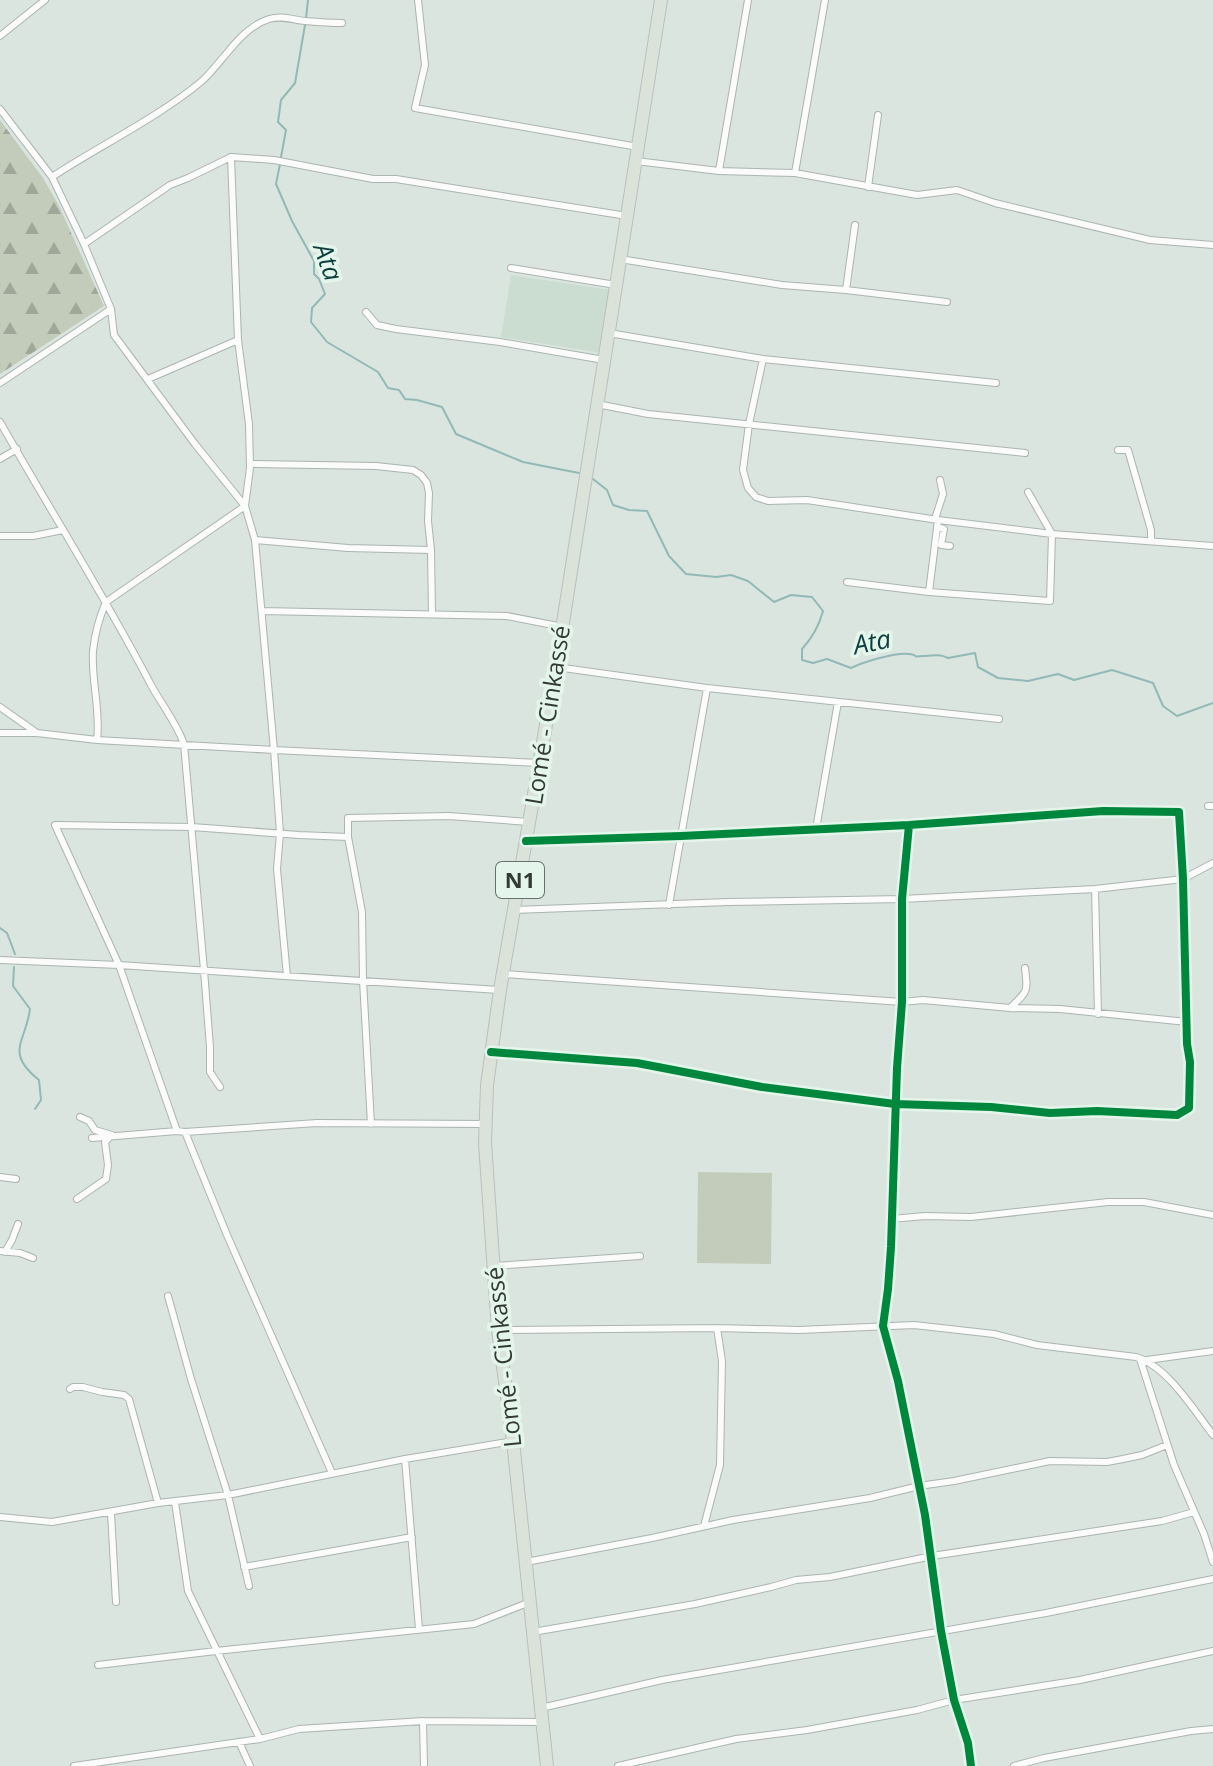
<svg xmlns="http://www.w3.org/2000/svg" width="1213" height="1766" font-family="'Open Sans',sans-serif">
	<defs>
		<pattern id="forest-firs" width="22" height="20" patternUnits="userSpaceOnUse" patternTransform="scale(2)"><rect width="22" height="20" fill="#c3ccba"/><path d="M5 1l3.5 6h-7zM16 11l3.5 6h-7z" fill="#9fa798"/></pattern>
	</defs>
	<rect width="100%" height="100%" fill="#dbe5df"/>
	<path fill="#cbdcd1" d="M511,275L611,290L601,353L501,337Z"/>
	<path fill="url(#forest-firs)" d="M0,120L43,178L59,206L104,306L0,374Z"/>
	<path fill="#c3ccba" d="M698,1172L772,1173L771,1264L697,1263Z"/>
	<g fill="none" stroke-linecap="round" stroke-linejoin="round">
		<path stroke="#92b9b6" stroke-width="2" d="M306,19L308,0
			M281,157L286,130L278,122L281,100L295,83L305,25
			M280,164L276,184L292,221L314,261V274L319,279L325,294L312,308L311,322L327,342L378,372L388,388L399,390L405,399L417,400L442,407L456,434L523,462L579,473
			M593,479L607,490L613,505L629,510L647,511L669,556L686,574L716,577L731,575L748,581L774,602L791,595L812,597L823,611C819,626 813,637 802,649V660L813,663L827,659L851,668C863,662 896,652 909,654C922,656 909,657 922,656C933,656 938,653 948,658L975,653L978,667L998,678L1028,681L1058,674L1074,680L1112,670L1153,683L1163,706L1177,716L1213,703
			M0,928L7,933L15,954
			M14,967L13,986L30,1009C26,1042 4,1052 39,1080L41,1100L35,1109"/>
		<defs>
			<path id="street" d="M418,0L425,65L415,108L638,147
				M0,36L45,0
				M0,109L52,177L84,244L111,309L114,335L195,444L245,506L255,540L274,750L280,833L277,869L287,976
				M636,161L719,171L795,173L917,195L957,190L995,203L1150,240L1213,245
				M719,171L748,0
				M795,173L825,0
				M52,177C99,146 159,117 202,81C224,61 240,28 269,19C282,15 293,20 305,21C317,22 330,23 342,23
				M868,187L878,115
				M84,244L170,185L188,178L231,157L274,160L373,179H396L627,216
				M620,259L782,285L846,290L947,302
				M511,268L616,285
				M846,290L855,225
				M366,312L377,325L396,329L500,342L604,360
				M609,333L763,359L996,383
				M763,359L749,424L743,470L748,488L756,497L768,501L807,500L938,520L1052,534L1213,546
				M148,379L238,340
				M0,383L111,309
				M597,404L648,414L1025,453
				M0,422C50,510 104,595 151,685C162,705 176,722 184,744L204,970L210,1047V1072L220,1087
				M1118,450H1128L1151,530V541
				M0,459L17,449
				M250,464L376,466L413,470L421,475L427,483L429,493L428,521L431,550L432,614
				M935,519L943,494L940,480
				M937,527L944,529L941,545L950,546
				M0,536H33L63,530
				M255,540L348,548L431,550
				M847,582L929,592L1050,601L1052,534L1028,492
				M929,592L938,520
				M262,611L507,616L563,627
				M556,667L707,688L999,719
				M0,707L37,733
				M0,733H37L97,740L274,750L540,763
				M97,740C101,711 91,681 93,651C95,633 99,618 106,602L245,506L250,468L249,424L238,340L231,157
				M1208,806H1213
				M909,825L902,899V1002L897,1068L891,1247L888,1289L883,1326L898,1381L925,1515L941,1631L954,1700L968,1743L971,1766
				M816,829L838,702
				M1095,889L1098,1014
				M669,905L707,688
				M514,910L728,902L902,899L1095,889L1183,879L1213,863
				M0,960L119,965L499,990
				M503,974L902,1002L923,1000L1010,1008L1060,1009L1187,1022
				M1010,1008C1028,991 1028,992 1025,968
				M491,1052L637,1063L762,1087L895,1104L991,1107L1050,1113L1097,1111L1177,1115L1189,1108L1190,1062L1187,1044L1183,879L1179,812L1103,811L909,825L681,836L526,841
				M371,1124L363,980L362,912L348,837V818L449,816L529,822
				M177,1131L119,965L55,825L192,827L299,835L348,837
				M185,1132L227,1235L332,1473
				M92,1138L177,1131L185,1132L317,1123L484,1124
				M0,1177L16,1179
				M77,1199L106,1179L108,1165L105,1142L112,1135L95,1130L89,1121L80,1117
				M891,1219L925,1216L971,1217L1108,1202H1144L1213,1215
				M0,1251L20,1253L33,1258
				M5,1252L12,1240L18,1224
				M494,1266L640,1256
				M168,1296L191,1379L228,1495L249,1586
				M498,1330L717,1328L799,1330L914,1325L994,1334L1037,1345L1136,1357C1167,1366 1194,1410 1213,1435
				M1140,1359L1174,1465L1204,1534L1213,1562
				M1147,1360L1213,1351
				M70,1389L73,1387H83L102,1392L124,1395L129,1399L158,1503
				M405,1459L419,1629
				M175,1502L188,1591L260,1739
				M111,1513L116,1602
				M0,1517L52,1522L158,1503L228,1495L405,1459L513,1441
				M704,1526L720,1465L722,1361L717,1328
				M526,1562L652,1538L733,1520L870,1498L919,1486L954,1481L1050,1461L1107,1462L1123,1459L1142,1455L1167,1445
				M244,1567L412,1537
				M533,1632L695,1604L771,1587L796,1580L830,1577L932,1556L1162,1521L1194,1512
				M98,1665L216,1651L474,1624L530,1602
				M541,1708L662,1680L1046,1613L1213,1579
				M423,1721L424,1766
				M239,1742L250,1766
				M74,1766L260,1739L299,1729L423,1721L543,1722
				M618,1766L736,1739L807,1730L917,1710L954,1700L1080,1680L1213,1651
				M1014,1766L1044,1758L1191,1731L1213,1729"/>
			<path id="highway" d="M547,1766L513,1441L498,1330L485,1143L487,1085L500,990L556,667L661,0"/>
		</defs>
		<use href="#street" stroke="#acb4af" stroke-width="8"/>
		<use href="#highway" stroke="#babfbd" stroke-width="14"/>
		<use href="#street" stroke="#fafbfa" stroke-width="6"/>
		<use href="#highway" stroke="#dbe2da" stroke-width="12"/>
		<defs>
			<path id="cycleway" d="M909,825L902,899V1002L897,1068L891,1247L888,1289L883,1326L898,1381L925,1515L941,1631L954,1700L968,1743L971,1766
				M491,1052L637,1063L762,1087L895,1104L991,1107L1050,1113L1097,1111L1177,1115L1189,1108L1190,1062L1187,1044L1183,879L1179,812L1103,811L909,825L681,836L526,841"/>
		</defs>
		<use href="#cycleway" stroke="#e4f6eb" stroke-width="13"/>
		<use href="#cycleway" stroke="#00873e" stroke-width="8"/>
	</g>
	<g text-anchor="middle" stroke-width="7" stroke-linejoin="round" paint-order="stroke">
		<rect fill="#e4f6eb" stroke="#68726c" stroke-width="2" x="496" y="862" width="48" height="36" rx="6"/>
		<g font-size="22" font-weight="bold" fill="#333a36">
			<text x="520" y="888">N1</text>
		</g>
		<g font-size="24" fill="#333a36" stroke="#e4f6eb">
			<text transform="translate(548 715) rotate(-81)" y="8">Lomé - Cinkassé</text>
			<text transform="translate(504 1357) rotate(-96)" y="8">Lomé - Cinkassé</text>
		</g>
		<g font-size="26" font-style="italic" fill="#0e3f3f" stroke="#e4f6eb">
			<text transform="translate(328 262) rotate(70)" y="9">Ata</text>
			<text transform="translate(872 642) rotate(-11)" y="9">Ata</text>
		</g>
	</g>
</svg>
